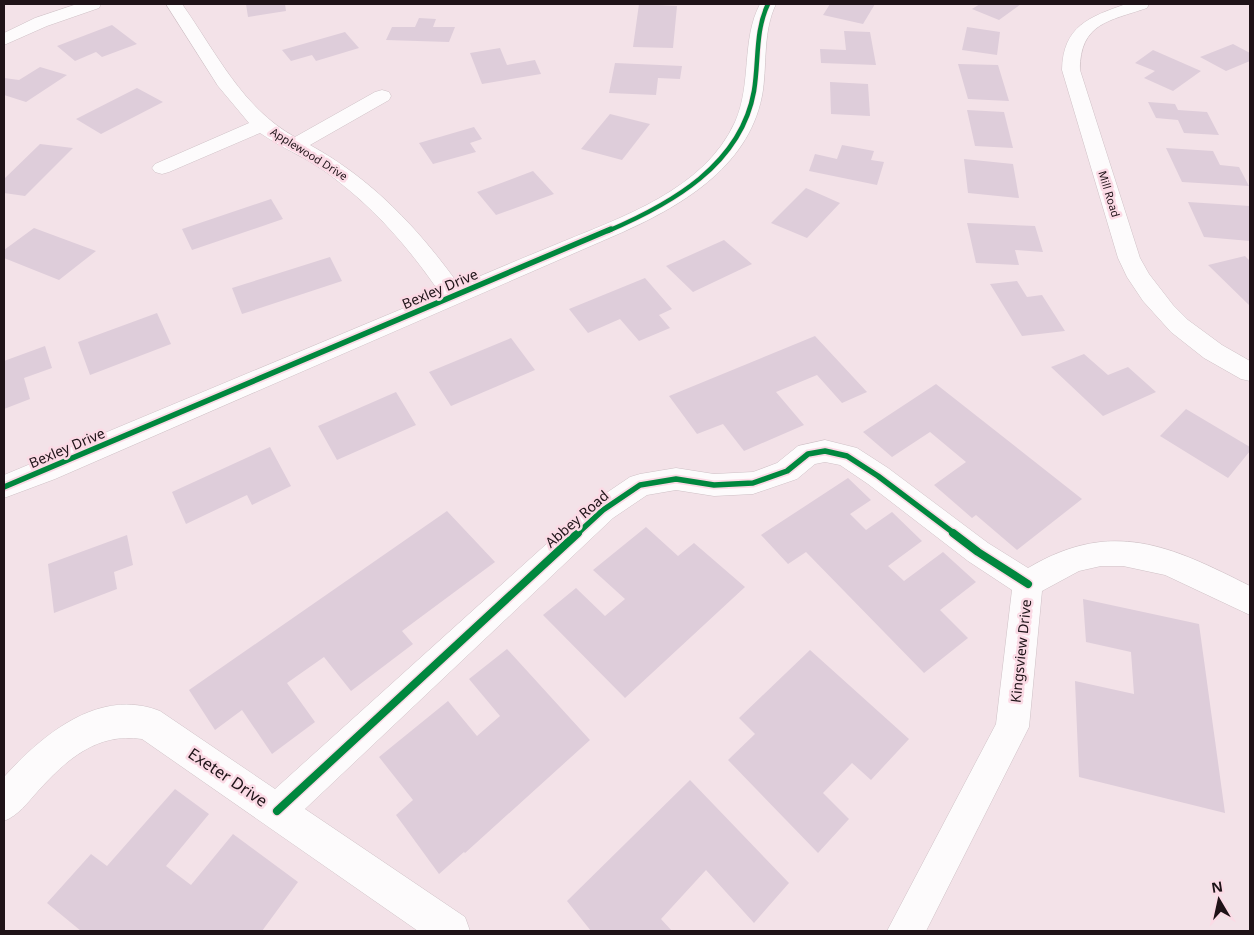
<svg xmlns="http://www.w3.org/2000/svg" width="1254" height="935" font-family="'Noto Sans',sans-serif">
	<rect width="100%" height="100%" fill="#f3e2e8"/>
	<path fill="#decdda" d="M246,4H285L286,11L248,17Z
		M639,4L677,6L673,48L633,47Z
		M830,4H875L863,24L823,15Z
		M980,4H1021L999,20L972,9Z
		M419,18L436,19L433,27H455L449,42L386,40L392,27H415Z
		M112,25L137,44L102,57L96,52L75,61L57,46Z
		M967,27L1000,32L997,55L962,50Z
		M844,31L870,32L876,65L821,63L820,49L846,50Z
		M345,32L359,48L316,61L312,55L291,61L282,50Z
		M1233,44L1250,53V61L1226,71L1200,57Z
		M500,48L507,65L535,60L541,74L482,84L470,53Z
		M1153,50L1201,71L1173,91L1144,78L1155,71L1135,63Z
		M615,63L682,66L680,79L658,78L656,95L609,93Z
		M958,64L998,65L1009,101L968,99Z
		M40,67L67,75L26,102L4,95V78L19,80Z
		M830,82L868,84L870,116L831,114Z
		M137,88L163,102L101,134L76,119Z
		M1148,102L1175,104L1178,110L1207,112L1219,135L1184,133L1178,120L1156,118Z
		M967,110L1004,112L1013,148L975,146Z
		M610,114L650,124L622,160L581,149Z
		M474,127L482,139L470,143L476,152L433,164L419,143Z
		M40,144L73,148L25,196L4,193V179Z
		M842,145L874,151L871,160L884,162L877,185L809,171L815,154L837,159Z
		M1166,148L1213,151L1220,165L1239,167L1249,186L1182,182Z
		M964,159L1013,164L1019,198L968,193Z
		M533,171L554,194L496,215L477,192Z
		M806,188L840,203L807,238L771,223Z
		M271,199L283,219L192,250L182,229Z
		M1188,202L1250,206V241L1204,237Z
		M967,223L1035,226L1043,252L1015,250L1019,265L976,263Z
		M34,228L96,251L59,280L4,258V250Z
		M724,240L752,264L693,292L666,266Z
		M1245,256L1250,261V306L1208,265Z
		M330,257L342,281L242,314L232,288Z
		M645,278L672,309L659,315L670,328L639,341L620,319L588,333L569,309Z
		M1017,281L1027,297L1042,295L1065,331L1022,336L990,284Z
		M157,313L171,344L90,375L78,342Z
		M815,336L867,392L842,403L817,375L776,392L804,425L744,451L723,424L697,434L669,396Z
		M511,338L535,370L451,406L429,372Z
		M45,346L52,368L24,378L30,399L4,409V361Z
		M1084,354L1108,375L1128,367L1156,392L1103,416L1051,367Z
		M936,384L1082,499L1017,550L976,515L972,518L934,485L966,462L930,432L892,457L863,432Z
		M396,392L416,425L337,460L318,426Z
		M1186,409L1250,447V451L1228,478L1160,436Z
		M270,447L291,486L252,505L247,495L186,524L172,492Z
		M848,478L871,500L850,514L866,530L892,512L922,541L888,566L904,581L943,552L976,582L940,610L968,638L924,673L806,552L788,564L761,535Z
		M447,511L495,562L402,631L413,644L351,691L324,657L287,683L315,722L272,754L242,710L215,730L189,690Z
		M646,527L678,556L694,543L745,587L625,698L543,615L576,588L605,616L625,599L593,570Z
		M127,535L133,565L114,572L117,589L54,613L48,564Z
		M1083,599L1199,624L1225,813L1079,777L1075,681L1134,694L1131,652L1086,642Z
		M507,649L590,740L465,853L464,852L439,874L396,815L413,800L379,757L448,701L477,736L500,716L469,679Z
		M810,650L909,739L871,780L852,763L823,793L849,819L818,853L728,760L755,734L739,718Z
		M690,780L789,883L754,923L706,870L661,919L672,931H591L567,901Z
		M175,789L209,814L166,866L191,885L233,834L298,882L262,931H81L47,903L91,854L107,866Z"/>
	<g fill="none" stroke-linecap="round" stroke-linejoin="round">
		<defs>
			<path id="minor" d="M77,4H101L99,8L47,26L4,45V33L35,18Z
				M166,4H182C216,52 242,108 295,137L375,92L382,90L389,92L391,96L389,100L310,145C372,179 418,228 459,285C492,271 525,257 557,244C622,217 704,190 735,122C752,84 741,40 760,4H776C763,31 767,61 763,90C752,164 685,204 623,232L55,479L4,498V475L440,293C407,245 371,204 323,170C303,156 280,147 260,133L169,172L162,174L155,172L152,168L155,164L249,123L218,86Z
				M1126,4H1149L1147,8C1109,21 1080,23 1080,70L1140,258L1149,274L1173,305L1188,320L1222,345L1250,361V381L1241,379L1204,358L1171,332L1143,301L1127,277L1118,258L1062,70C1063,26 1089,17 1126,4Z
				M825,440L857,448L888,468L988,543L1028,568C1112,518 1171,546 1250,586V615L1165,575L1123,566H1101L1079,571L1042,591L1029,727L926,931H887L996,724L1012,590L968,561L868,484L840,465L825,462L815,464L797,479L753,494L714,496L676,490L647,495L613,518L305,809L465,917L470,931H418L142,739C97,732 66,760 38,791C27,803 19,815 4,821V777C42,735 99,687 160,711L275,789L593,502L630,477L640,474L676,468L714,474L753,472L777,463L798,446Z"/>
		</defs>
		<use href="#minor" stroke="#cfc1c6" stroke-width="1"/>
		<use href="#minor" fill="#fdfbfc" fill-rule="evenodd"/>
		<defs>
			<path id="cycleway-far2" d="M608,231C671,204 741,165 754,91C759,61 755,31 768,4"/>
			<path id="cycleway-far1" d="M4,487L611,229
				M577,534L603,510L640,485L676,479L714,485L753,483L787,471L808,454L825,451L847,456L878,476L955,534"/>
			<path id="cycleway" d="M953,533L978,552L1028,584
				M277,811L578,533"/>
		</defs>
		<use href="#cycleway-far2" stroke="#fbdae5" stroke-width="6"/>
		<use href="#cycleway-far1" stroke="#fbdae5" stroke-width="9"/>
		<use href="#cycleway" stroke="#fbdae5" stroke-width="11"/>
		<use href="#cycleway-far2" stroke="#00873e" stroke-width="4.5"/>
		<use href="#cycleway-far1" stroke="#00873e" stroke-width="5.5"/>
		<use href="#cycleway" stroke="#00873e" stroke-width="8"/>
	</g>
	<g text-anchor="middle" stroke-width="5" stroke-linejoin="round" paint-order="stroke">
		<g font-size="11" fill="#1f1318" stroke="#fbdae5">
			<text transform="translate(309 154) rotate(32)" y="4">Applewood Drive</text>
			<text transform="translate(1109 194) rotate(73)" y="4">Mill Road</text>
		</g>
		<g font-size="14" fill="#1f1318" stroke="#fbdae5">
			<text transform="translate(440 289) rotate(-23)" y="5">Bexley Drive</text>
			<text transform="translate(67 448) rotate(-23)" y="5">Bexley Drive</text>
			<text transform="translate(577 519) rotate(-41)" y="5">Abbey Road</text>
			<text transform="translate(1021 651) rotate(-84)" y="5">Kingsview Drive</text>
		</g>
		<g font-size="16" fill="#1f1318" stroke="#fbdae5">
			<text transform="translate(228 777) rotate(34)" y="6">Exeter Drive</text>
		</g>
	</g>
	<rect width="1254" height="935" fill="none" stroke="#1f1318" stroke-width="10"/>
	<g transform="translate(1219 900) rotate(351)" stroke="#fbdae5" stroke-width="4" paint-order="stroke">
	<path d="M0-4L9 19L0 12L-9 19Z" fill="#1f1318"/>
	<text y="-8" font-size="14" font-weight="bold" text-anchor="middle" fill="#1f1318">N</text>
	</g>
</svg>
